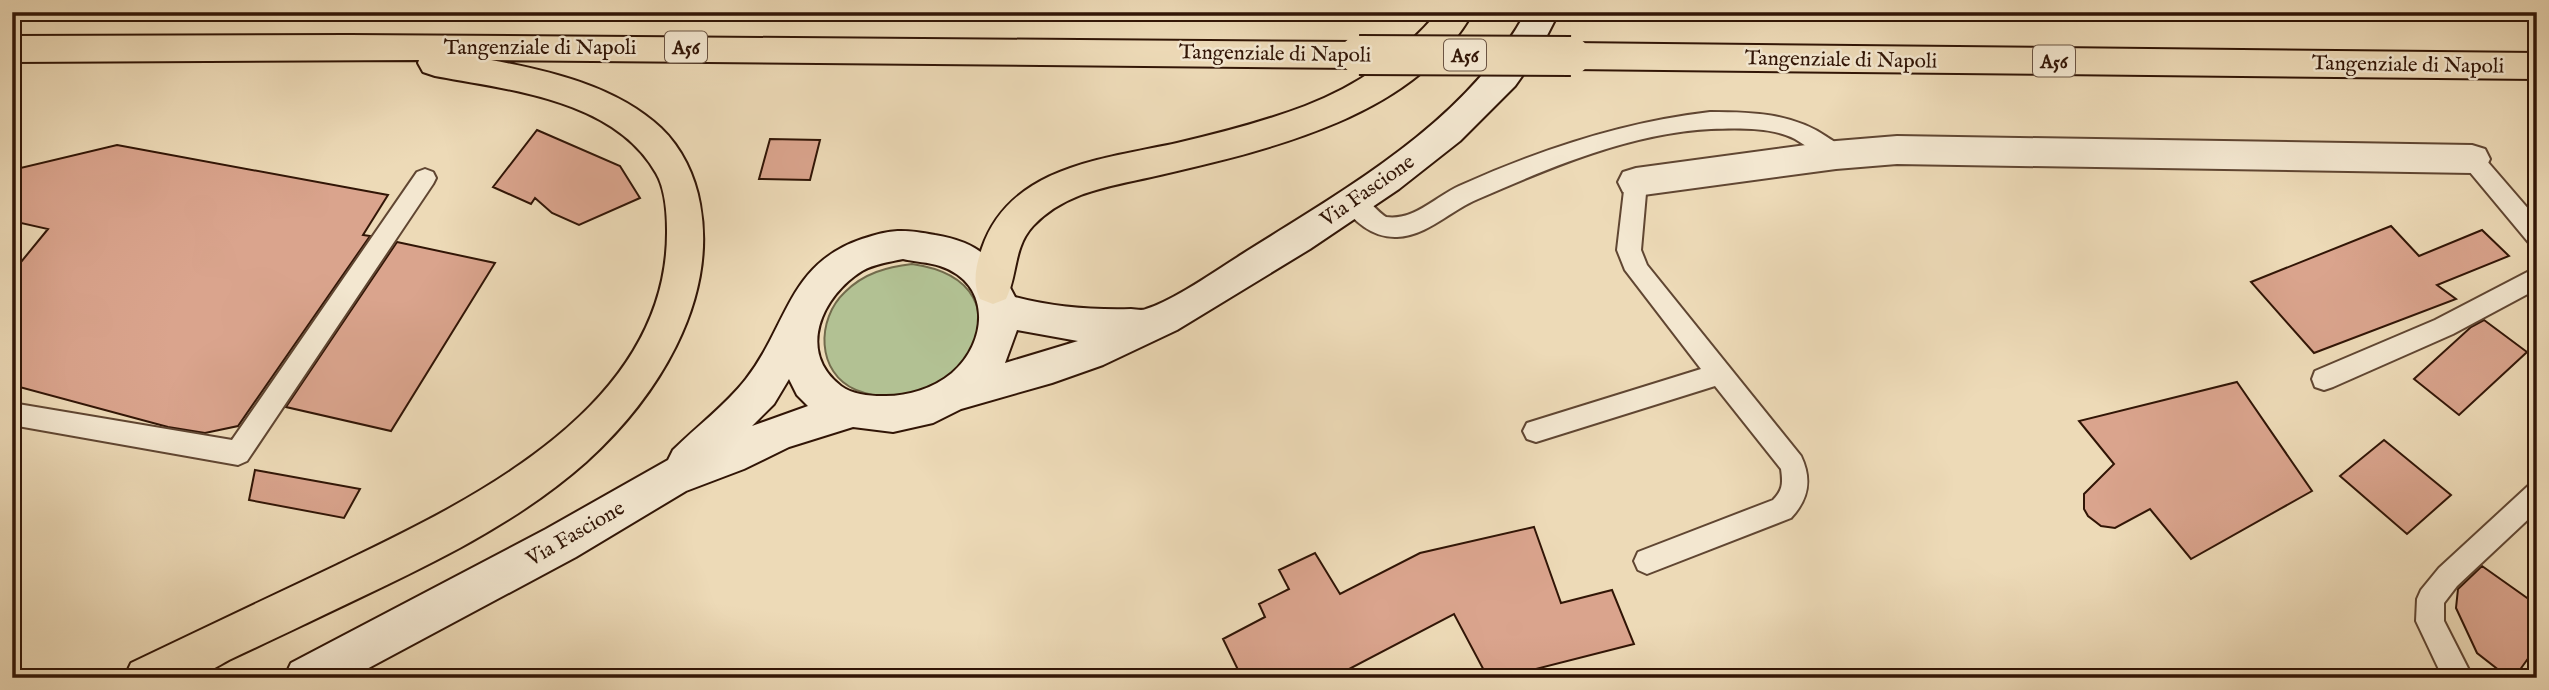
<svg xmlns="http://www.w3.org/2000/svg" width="2549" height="690" font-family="'IM FELL English',serif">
	<rect width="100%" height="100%" fill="#eddab7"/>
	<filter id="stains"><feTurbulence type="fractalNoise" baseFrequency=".00286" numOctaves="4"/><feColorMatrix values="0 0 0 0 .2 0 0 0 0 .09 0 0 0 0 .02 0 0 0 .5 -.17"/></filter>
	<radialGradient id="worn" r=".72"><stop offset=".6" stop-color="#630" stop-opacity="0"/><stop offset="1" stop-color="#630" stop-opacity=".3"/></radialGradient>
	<path fill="#b2c193" stroke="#726b4c" stroke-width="2" d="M912,264C1044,283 956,430 856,390C816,373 816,319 845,292C864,273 887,267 912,264Z"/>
	<path fill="#daa48d" stroke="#311506" stroke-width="2" d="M537,130L620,166L640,198L579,225L552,213L535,198L531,204L493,187Z
		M770,139L820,140L810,180L759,179Z
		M117,145L388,195L363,235L370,236L238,426L205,433L168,427L12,385V273L48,229L12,221V170Z
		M2391,226L2419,256L2482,230L2509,256L2437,285L2456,299L2314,353L2251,282Z
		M397,242L495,263L391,431L286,407Z
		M2484,320L2527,352L2459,415L2414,379L2471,327Z
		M2237,382L2312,491L2191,559L2150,509L2115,528L2101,526L2088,516L2084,509V494L2114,464L2079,421Z
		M2384,440L2451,495L2407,534L2340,476Z
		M255,470L360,489L344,518L249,500Z
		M1534,527L1561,603L1612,590L1634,644L1500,678H1488L1454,614L1332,678H1242L1223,639L1265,617L1259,604L1289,589L1279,570L1315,553L1340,594L1420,553Z
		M2482,566L2537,605V646L2514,678H2509L2477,653L2456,608L2458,589Z"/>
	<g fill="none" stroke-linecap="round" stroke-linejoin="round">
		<defs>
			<path id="lane" d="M1710,112C1751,112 1792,113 1827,137C1835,142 1843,147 1847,155L1844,161L1836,164C1821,159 1809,147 1795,139C1772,127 1737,128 1711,129C1631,133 1551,167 1478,199C1451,210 1427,236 1397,237C1373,238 1352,221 1341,201L1345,194C1363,188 1372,208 1386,217C1414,221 1435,197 1459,186C1539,150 1623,122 1710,112Z
				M2472,150L2480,153L2537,219V246L2529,243L2464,165L2461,159L2464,153Z
				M425,169L433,172L436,178L433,184L247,461L238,465L12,425V403L232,440L417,172Z
				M1636,173L1644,175L1647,182L1641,250L1647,265L1801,456C1812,479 1809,499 1791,518L1647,574L1638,570L1634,561L1638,552L1773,500C1783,490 1783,483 1781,469L1715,386L1536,442L1527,439L1523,431L1527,423L1701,369L1625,270L1617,250L1625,182L1628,175Z
				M2537,267V289L2453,334L2333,387L2324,390L2315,387L2312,379L2315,371L2435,320Z
				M2537,482V511L2457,586L2444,603V621L2473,678H2443L2416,621L2417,599L2421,590L2439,568L2528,486Z"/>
			<path id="street" d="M1897,136L2472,145L2485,149L2490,159L2485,169L2472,173L1897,164L1836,169L1636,196L1623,192L1618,182L1623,172L1636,168L1836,141Z"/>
			<path id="secondary" d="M1526,12H1559L1537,55L1515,86L1460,141L1399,189L1310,249L1177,330L1103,365L1052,383L961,409L933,423L893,432L853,427L789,447L744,469L686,491L576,557L350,678H284L291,663L546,529L668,460L673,450C696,427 726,405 746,379C788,325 788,264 862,239C891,229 904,229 935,235C978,242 996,259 1015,297C1053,307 1091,310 1131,309C1136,309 1141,311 1146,309C1175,300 1220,268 1247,251C1349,187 1467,121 1526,12ZM903,259C915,262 928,262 940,266C992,283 988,342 952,373C933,389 905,397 882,396C868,396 852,394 841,386C796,352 822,296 862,271C874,264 889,262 903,259ZM1017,330L1078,341L1005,363ZM789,379L797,395L808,406L752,426L774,404Z"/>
			<path id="highway" d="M1438,12H1473C1415,117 1267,150 1160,175C1114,186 1067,190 1033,226C1013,248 1018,274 1006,299L993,304L980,299C972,283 976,265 982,248C1010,166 1104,159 1177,143C1220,133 1263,122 1305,106C1357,86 1402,55 1438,12Z
				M349,35L1359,42L1371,46L1376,55L1371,64L1359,68L491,60C550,71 616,86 661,128C682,148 695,176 700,204C718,302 656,399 586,462C505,534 400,578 303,625C278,637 254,648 229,660C218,666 207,673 195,677C178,682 143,678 124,678L131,663C199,630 268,598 337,565C472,500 669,407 667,230C667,213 665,188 656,173C614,99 509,90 435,76L423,72L418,63L419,60L12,62V36Z
				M1571,43L2537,53V79L1571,69L1559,65L1554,56L1559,47Z"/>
		</defs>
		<use href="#lane" stroke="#604632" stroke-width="4"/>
		<use href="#street" stroke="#604632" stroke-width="4"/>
		<use href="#secondary" stroke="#311506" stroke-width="4"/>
		<use href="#highway" stroke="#311506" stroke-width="4"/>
		<use href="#lane" fill="#f3e7d0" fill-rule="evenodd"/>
		<use href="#street" fill="#f3e7d0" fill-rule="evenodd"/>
		<use href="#secondary" fill="#f3e7d0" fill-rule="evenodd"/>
		<use href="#highway" fill="#eddab7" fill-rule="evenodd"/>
		<defs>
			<path id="highway-bridge" d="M1359,55L1571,56"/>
		</defs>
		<use href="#highway-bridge" stroke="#311506" stroke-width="42" stroke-linecap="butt"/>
		<use href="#highway-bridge" stroke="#eddab7" stroke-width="38"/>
	</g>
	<g text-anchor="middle" stroke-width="5" stroke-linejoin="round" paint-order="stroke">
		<g fill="#f3e7d0" stroke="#6b5443" stroke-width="2">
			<rect x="665" y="31.5" width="42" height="31" rx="5"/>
			<rect x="1444" y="39.5" width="42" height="31" rx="5"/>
			<rect x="2033" y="45.5" width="42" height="31" rx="5"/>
		</g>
		<g font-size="19" font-weight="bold" fill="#311506">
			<text x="686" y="54">A56</text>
			<text x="1465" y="62">A56</text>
			<text x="2054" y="68">A56</text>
		</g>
		<g font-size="21" fill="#311506" stroke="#f3e7d0">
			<text x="540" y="54">Tangenziale di Napoli</text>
			<text transform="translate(1275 53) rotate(1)" y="7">Tangenziale di Napoli</text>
			<text transform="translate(1841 59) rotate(1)" y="7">Tangenziale di Napoli</text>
			<text transform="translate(2408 64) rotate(1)" y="7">Tangenziale di Napoli</text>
			<text transform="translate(1367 190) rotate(-35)" y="7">Via Fascione</text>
			<text transform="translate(575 533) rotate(-30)" y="7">Via Fascione</text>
		</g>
	</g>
	<rect width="2549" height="690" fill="none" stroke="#eddab7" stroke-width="42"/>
	<rect x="14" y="14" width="2521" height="662" fill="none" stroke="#311506" stroke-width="3.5"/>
	<rect x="21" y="21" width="2507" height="648" fill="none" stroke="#311506" stroke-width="2"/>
	<rect width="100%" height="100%" filter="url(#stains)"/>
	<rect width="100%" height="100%" fill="url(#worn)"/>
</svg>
